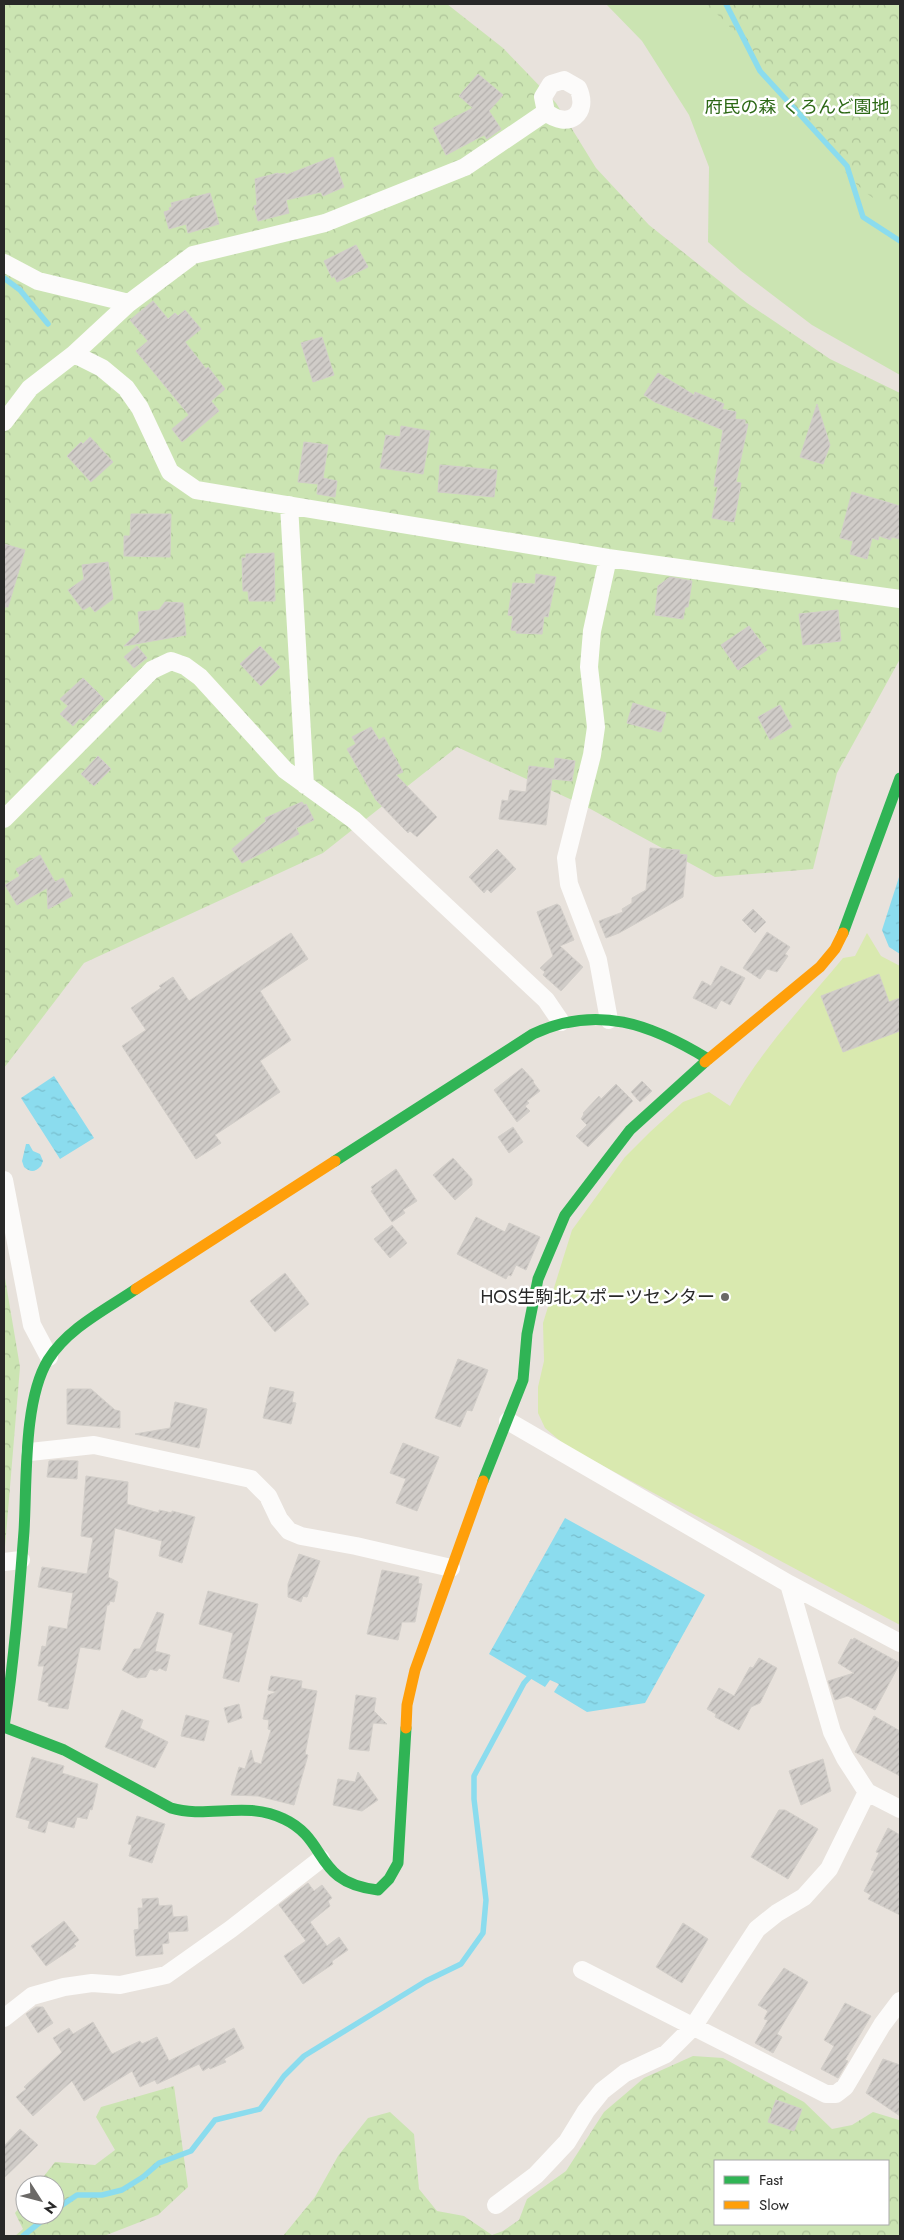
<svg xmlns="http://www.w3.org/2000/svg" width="904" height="2240" font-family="Jost,'Noto Sans JP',sans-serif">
	<defs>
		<pattern id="forest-crowns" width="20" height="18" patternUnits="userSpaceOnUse" patternTransform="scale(1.25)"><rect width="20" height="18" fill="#cbe4b2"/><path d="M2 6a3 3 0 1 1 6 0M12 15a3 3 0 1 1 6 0" fill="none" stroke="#aec499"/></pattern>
		<pattern id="water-ripples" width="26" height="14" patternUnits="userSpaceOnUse" patternTransform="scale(1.25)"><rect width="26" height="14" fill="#8bdcee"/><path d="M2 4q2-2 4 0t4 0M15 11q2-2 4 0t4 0" fill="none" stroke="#78bdcc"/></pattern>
		<pattern id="building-hatch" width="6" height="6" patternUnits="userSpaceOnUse" patternTransform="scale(1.25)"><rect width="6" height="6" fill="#d0ccc8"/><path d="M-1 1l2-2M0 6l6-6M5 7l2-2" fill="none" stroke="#b3afac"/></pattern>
	</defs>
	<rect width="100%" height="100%" fill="#e8e2dc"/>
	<path fill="#cbe4b2" d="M606,4H900V375L812,325L741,271L708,242L709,167L689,115L642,41Z"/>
	<path fill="url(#forest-crowns)" fill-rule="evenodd" d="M4,4H447L503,48L556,103L596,168L649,225L747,303L830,359L900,393V659L837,773L813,869L715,877L585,806L457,747L323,853L84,963L4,1068Z
		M703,4H900V216L863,191L810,134L779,83L762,60L717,14Z
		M4,1272L20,1367L4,1559Z
		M693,2056L723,2058L804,2102L832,2129L852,2125L873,2112L899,2120L900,2119V2236H283L315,2197L338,2156L368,2118L390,2112L414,2134L419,2189L437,2211L464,2216L492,2235L503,2231L519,2220L527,2199L566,2171L604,2112L644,2078ZM715,2161H888V2224H715Z
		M174,2086L188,2187L158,2215L104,2236H15L23,2229L15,2213L25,2200V2215H55V2185H37L55,2162L95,2165L115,2150L96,2117L101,2107Z"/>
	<path fill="#d9e9af" d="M867,933L881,956L900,966V1625L566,1446L545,1428L538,1413V1387L544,1361L543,1323L572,1230L625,1157L650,1132L683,1102L709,1092L730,1106C759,1052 804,1005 843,958L855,956Z"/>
	<path fill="url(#water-ripples)" d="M900,874V954L889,947L882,930Z
		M54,1076L94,1138L60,1159L21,1098Z
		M26,1144H29L33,1151L40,1154L43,1161L41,1166C35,1172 31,1173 24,1167L22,1161Z
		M565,1518L705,1595L645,1703L587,1712L554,1692L559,1684L550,1680L545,1687L489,1654Z"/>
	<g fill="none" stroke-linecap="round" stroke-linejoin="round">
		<path stroke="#8bdcee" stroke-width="5.5" d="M726,4L760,71L847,166L863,217L900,241
			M4,278L20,290L48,324
			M55,2210L77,2195H102L122,2190L143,2177L159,2163L191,2151L215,2120L260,2109L284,2076L304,2056L426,1981L461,1964L483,1933L486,1900L474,1799V1776L524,1683L534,1672
			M23,2236L49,2215"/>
	</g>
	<path fill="url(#building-hatch)" stroke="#d2cec9" d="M478,74L503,95L489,111L501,129L487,139L484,135L446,155L433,128L473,108L459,96Z
		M333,157L344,187L323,196L321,192L286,200L289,213L258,221L254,206L257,205L255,179L278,173L279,174L285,173L286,175Z
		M210,193L219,224L188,233L186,224L169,229L164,212L170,210L169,208L172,207L171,203Z
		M356,245L368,267L337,282L334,276L332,278L324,261Z
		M153,301L168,319L175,313L178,316L185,310L201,329L185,342L206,369L208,367L225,389L211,401L219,411L182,442L172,429L189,415L136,351L148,341L130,320Z
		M322,337L334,375L313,382L301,343Z
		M658,373L694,395L695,392L724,404L722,409L736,412L735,419L745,420V424H748L736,482L741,483L734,522L712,518L718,487L714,486L723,430L655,402L644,395Z
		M817,404L830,445L823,464L800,457Z
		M401,426L430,431L423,474L380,468L386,435L400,437Z
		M90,437L113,462L91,482L67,456L81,442L83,444Z
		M304,442L328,445L323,478L337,481L335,497L317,494L318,484L298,482Z
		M440,465L497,470L494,497L438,492Z
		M852,492L900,506V539L891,537V540L879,536L878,540L872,538L867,559L850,554L853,541L840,538Z
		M131,514H171L170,557L124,556V536H130Z
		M4,544L25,550L8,607H4Z
		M274,553L275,601H249L248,591H243L242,558H246V554Z
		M108,562L113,599L95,612L90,606L83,610L68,590L84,579L82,565Z
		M536,574L556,577L548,617L544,616L542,634L516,633L517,631L511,630L513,616L508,615L513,583L535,584Z
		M670,577L692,581L688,607H685L683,619L655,615L658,586Z
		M165,602L183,603L186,635L124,646L140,631L138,612L159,610Z
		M838,610L841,641L803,645L799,614Z
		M749,626L767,650L738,670L721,645Z
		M137,646L147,658L134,668L124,657Z
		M260,646L280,667L261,686L240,664Z
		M83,678L104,699L83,721L80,718L73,726L60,714L68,706L60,699Z
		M633,703L666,713L661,732L627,723Z
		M780,705L792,727L770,740L758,717Z
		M371,727L379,740L384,737L403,772L396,775L437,817L417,837L410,831L408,833L376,800L347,749L356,744L352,737Z
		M98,756L111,769L94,786L81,774Z
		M555,758L575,761L572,781L552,779L546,825L499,819L502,800L508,801L510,790L526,792L529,766L554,769Z
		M302,802L304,805L306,804L314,820L296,828L299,834L242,863L232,849L266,821L265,818Z
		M650,848L680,850L679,854L687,855L683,897L619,933L606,938L599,921L623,912L622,909L632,903V898L646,890Z
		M497,849L516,869L491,893L487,889L484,893L469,877Z
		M40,855L55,882L63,878L72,896L48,909L47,888L17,905L5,885L20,876L16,869Z
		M557,904L560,906L574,940L560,946L583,967L561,991L543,975L545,972L540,968L553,956L537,912Z
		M753,909L766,922L755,933L742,920Z
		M767,932L790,947L785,954L788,956L777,972L767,969L760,979L743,968Z
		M291,933L308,959L260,991L291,1040L260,1061L280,1092L215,1135L221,1143L196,1159L122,1046L146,1030L131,1008L161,988L159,986L173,977L189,1001Z
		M721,966L745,978L730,1005L721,1000L716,1009L693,998L702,981L711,986Z
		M879,974L889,1002L900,998V1031L843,1052L821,996Z
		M522,1068L534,1081L533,1082L540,1091L527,1101L529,1103L525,1106L530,1111L517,1122L494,1090Z
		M642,1081L652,1091L640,1102L631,1092Z
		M616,1084L633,1101L588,1147L576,1136L587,1125L581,1119L584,1114L583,1113L599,1096L601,1099Z
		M513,1127L523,1142L509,1153L498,1137Z
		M453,1158L472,1179V1185L455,1200L433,1175Z
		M396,1169L417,1201L403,1210L405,1213L392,1222L371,1191L373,1190L371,1187Z
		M476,1217L505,1232L509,1223L540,1237L526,1270L516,1265L511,1276L508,1275L506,1279L457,1254Z
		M392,1225L407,1243L390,1258L374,1239Z
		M285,1273L309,1304L275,1332L250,1301Z
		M458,1359L488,1370L472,1411L467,1410L460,1427L435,1418Z
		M270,1387L294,1392L292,1402L296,1403L291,1424L263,1418Z
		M67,1389H91L115,1410L120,1411V1428L67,1424Z
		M175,1402L207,1409L199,1448L135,1434L170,1428Z
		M403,1443L439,1457L417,1511L396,1503L406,1479L390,1473Z
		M58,1460L78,1461L77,1479L47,1477L49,1461Z
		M86,1476L128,1482L127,1504L159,1513V1510L172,1513V1511L195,1517L182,1563L159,1556L162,1541L115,1528L108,1577L118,1582L114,1602L110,1601L109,1605H107L100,1650L80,1647L68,1709L48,1706L49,1703L38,1700L44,1666H38L42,1646L46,1647L49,1626L67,1629L73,1593L38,1587L42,1567L87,1574L93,1538L81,1536Z
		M299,1554L320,1561L307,1597L303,1596L301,1602L288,1597V1584Z
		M382,1570L419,1577L418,1583L422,1584L415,1622H402L398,1640L367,1634Z
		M208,1591L258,1604L239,1682L223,1678L233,1633L199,1624Z
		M157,1612L164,1614L155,1651L170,1655L166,1671L159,1668L157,1671L150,1669L146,1677L137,1678L122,1670L134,1649H140Z
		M854,1638L900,1663L875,1710L848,1696L835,1700L828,1681L854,1673L838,1663L851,1639L853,1640Z
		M759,1658L777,1668L760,1703L751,1707L739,1730L715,1717L716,1714L707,1709L719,1688L734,1696L750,1667L753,1668Z
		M271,1676L302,1681L301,1688L317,1691L305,1754L308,1755L294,1805L258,1796L231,1795L239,1767L245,1769L251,1750L254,1762L261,1764L271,1730L268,1729L269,1720L263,1719L268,1695L277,1692L268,1690Z
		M356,1695L376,1698L374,1711L387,1724L373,1723L369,1751L349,1749Z
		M239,1704L242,1718L228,1723L224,1708Z
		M122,1710L143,1720L140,1728L168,1742L155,1768L105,1747Z
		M186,1715L209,1721L204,1741L181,1736Z
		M874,1716L900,1731V1776L855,1752Z
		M32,1757L64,1766L62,1773L98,1784L92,1810L90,1809L87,1819L77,1817L74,1828L48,1821L45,1833L28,1828L30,1821L16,1817Z
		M823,1759L831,1791L801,1805L789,1771Z
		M358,1772L378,1800L362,1811L333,1805L338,1779L355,1782Z
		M779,1810H785L818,1829L788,1879L751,1857Z
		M137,1816L165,1824L152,1863L129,1856L132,1845L128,1844Z
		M888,1828L900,1835V1915L868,1899L871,1895L864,1891L874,1871L871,1870L879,1853L876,1852Z
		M308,1883L314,1891L322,1885L332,1898L328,1901L330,1906L310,1922L327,1946L339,1937L348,1950L332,1961L333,1964L303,1984L284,1956L306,1941L279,1905Z
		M158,1898L159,1906L172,1905L173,1917L187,1916L188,1931L168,1932L169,1943L162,1944L163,1954L136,1956L134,1930L139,1929L138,1908H143L142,1899Z
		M64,1921L79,1940L74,1944L76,1946L46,1966L31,1946Z
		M683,1923L708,1939L682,1983L656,1967Z
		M784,1968L808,1982L777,2034L782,2037L773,2053L755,2043L768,2020L764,2019L768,2011L758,2005Z
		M845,2003L871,2016L845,2060L848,2061L838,2078L821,2069L834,2046L824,2040Z
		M36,2007H43L53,2023L38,2033L26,2014Z
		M93,2022L112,2054L140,2041L142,2044L157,2037L169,2061L234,2028L244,2048L224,2059L226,2062L210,2069L209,2067L203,2071L199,2064L157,2084L155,2080L140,2087L132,2071L84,2101L72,2081L33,2116L16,2097L26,2089L24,2087L62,2052L53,2038L69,2028L73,2034Z
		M883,2059L900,2065V2116L866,2093Z
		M776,2100L802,2109L794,2131L768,2122Z
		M20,2129L38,2145L4,2178V2146Z"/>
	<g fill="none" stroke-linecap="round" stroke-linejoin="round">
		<path stroke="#fcfbfa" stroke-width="18" d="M4,263L38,281L129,303L74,354L30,388L4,422
			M129,303L193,255L325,223L465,167L546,112C568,130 590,114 578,88L564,80L551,84L543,97L546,112
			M74,354L102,368L126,388L140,408L170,472L196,490L608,558L900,599
			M289,505L305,785
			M608,558L592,631L589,667L596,727L592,755L566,858L569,884L598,960L609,1020
			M4,819L152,670L171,661L185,666L200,677L285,770L354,820L546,1000L561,1022
			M4,1180L32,1325L49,1357
			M508,1421L789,1584L900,1643
			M30,1452L94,1445L251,1479L268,1496L279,1519L289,1531L301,1536L356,1546L451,1568
			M4,1562L21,1560
			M789,1584L832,1732L845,1758L867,1792L900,1809
			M582,1970L826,2094H836L845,2087L882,2025L900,2001
			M4,2018L32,1996L64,1987L92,1983L120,1985L166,1975L231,1929L321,1859
			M496,2205L536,2175L567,2142L586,2111L602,2091L625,2073L666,2054L693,2027L757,1929L777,1913L804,1897L829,1869L867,1792"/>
		<path stroke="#30b455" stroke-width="11" d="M843,933L900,778
			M335,1161L533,1034C597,1004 651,1024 708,1059
			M483,1481L523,1380L527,1334L538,1279L565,1215L630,1130L705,1062
			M4,1727L64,1750L171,1808C207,1819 246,1800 284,1819C329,1840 313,1883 378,1890L389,1879L398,1863L406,1728
			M4,1727C14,1662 19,1597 24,1531C27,1483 23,1401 48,1360C68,1328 105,1310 136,1289"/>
		<path stroke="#ff9f0a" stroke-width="11" d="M705,1062L820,967L835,949L843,933
			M136,1289L335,1161
			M406,1728L407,1705L415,1670L483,1481"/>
	</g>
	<circle fill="#6b6967" stroke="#fff" stroke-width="2" cx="725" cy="1297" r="5"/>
	<g text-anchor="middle" stroke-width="5" stroke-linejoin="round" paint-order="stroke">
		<g font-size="18" fill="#2c6815" stroke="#fff">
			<text x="797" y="113">府民の森 くろんど園地</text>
		</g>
		<g font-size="18" fill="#282828" stroke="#fff" text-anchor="end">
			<text x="715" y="1303">HOS生駒北スポーツセンター</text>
		</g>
	</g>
	<rect width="904" height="2240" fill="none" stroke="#282828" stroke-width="10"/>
	<rect x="714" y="2160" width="175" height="65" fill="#ffffff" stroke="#a9a9a9"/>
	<rect x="724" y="2176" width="25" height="8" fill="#30b455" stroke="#a9a9a9"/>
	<text x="759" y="2185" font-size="15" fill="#282828">Fast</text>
	<rect x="724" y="2201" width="25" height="8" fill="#ff9f0a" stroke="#a9a9a9"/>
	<text x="759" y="2210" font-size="15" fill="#282828">Slow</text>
	<g transform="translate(40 2200) rotate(126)"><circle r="24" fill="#ffffff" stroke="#a9a9a9"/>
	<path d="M0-4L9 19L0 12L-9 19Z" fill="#6b6967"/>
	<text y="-8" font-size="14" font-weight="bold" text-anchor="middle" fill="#282828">N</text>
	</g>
</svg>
